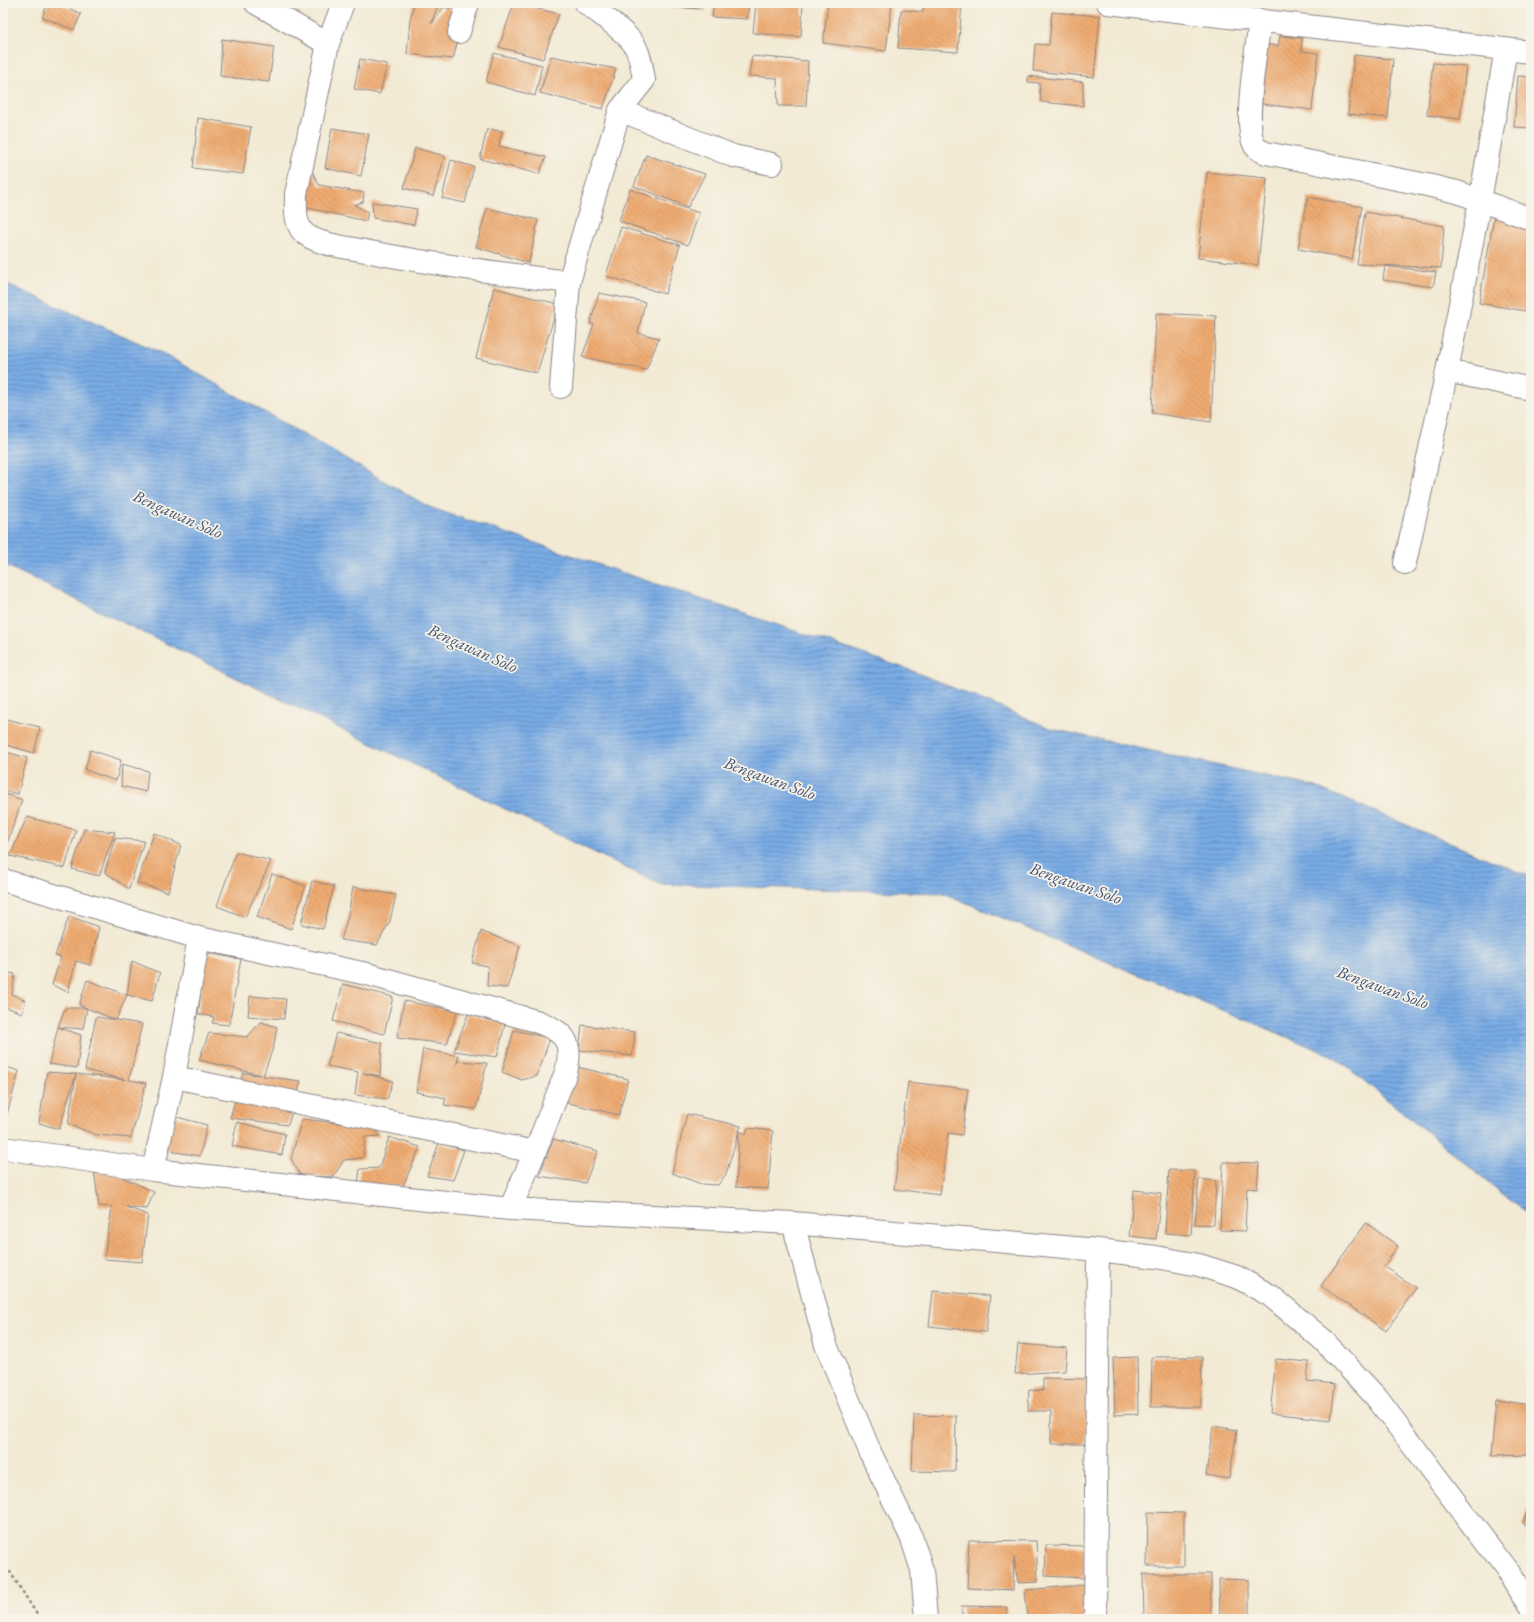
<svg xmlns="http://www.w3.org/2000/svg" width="1534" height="1622" font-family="'EB Garamond',serif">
	<defs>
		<pattern id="water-rules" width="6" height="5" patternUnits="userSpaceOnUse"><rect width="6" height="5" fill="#79ace5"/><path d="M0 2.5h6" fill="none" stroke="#638cbb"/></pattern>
		<pattern id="building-back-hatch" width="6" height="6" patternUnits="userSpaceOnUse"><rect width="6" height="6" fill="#eeab71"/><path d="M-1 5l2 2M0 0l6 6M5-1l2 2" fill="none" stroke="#cc9363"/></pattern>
	</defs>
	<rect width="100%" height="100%" fill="#f7f3e8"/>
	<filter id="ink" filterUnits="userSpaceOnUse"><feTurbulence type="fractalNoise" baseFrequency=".025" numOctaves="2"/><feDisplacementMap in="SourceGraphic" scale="8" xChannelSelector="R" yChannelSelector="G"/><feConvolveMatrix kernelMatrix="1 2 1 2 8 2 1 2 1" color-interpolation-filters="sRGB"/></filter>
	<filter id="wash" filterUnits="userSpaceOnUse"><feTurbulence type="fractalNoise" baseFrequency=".012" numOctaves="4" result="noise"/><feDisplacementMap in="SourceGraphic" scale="16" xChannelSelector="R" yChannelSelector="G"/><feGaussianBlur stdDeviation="0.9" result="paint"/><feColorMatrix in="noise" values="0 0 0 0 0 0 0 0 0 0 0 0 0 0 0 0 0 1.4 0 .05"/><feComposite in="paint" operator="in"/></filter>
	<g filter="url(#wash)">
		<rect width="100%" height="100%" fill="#f2ead4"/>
		<path fill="url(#water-rules)" stroke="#4e6790" d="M3,282L164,354L429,507L910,670L1052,729L1316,787L1531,877V1217L1335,1057L943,893L659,884L3,564Z"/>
		<g id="blocks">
			<path fill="url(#building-back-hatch)" d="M48,3H58L81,14L74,30L42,17Z
				M414,3H439L431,24L444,7L465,13L453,59L407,54L410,19Z
				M514,3L559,14L543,59L499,47Z
				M672,3H702L701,9L672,7Z
				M714,3H749L747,19L712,17Z
				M756,3H803L801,37L753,33Z
				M828,3H892L886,51L823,43Z
				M924,3H962L958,52L898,48L901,10L923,12Z
				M1052,12L1100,16L1094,77L1033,71L1035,44L1049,45Z
				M1280,36L1302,38L1301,51L1318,53L1312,110L1254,103L1261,44L1278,46Z
				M222,39L274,47L269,82L220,76Z
				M494,53L542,65L535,96L486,82Z
				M1354,55L1393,59L1388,118L1348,114Z
				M551,56L616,69L603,109L540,93Z
				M752,56L808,61L806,106H778L777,78L749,76Z
				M360,59L387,64L380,94L354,89Z
				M1433,63L1466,66L1460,119L1427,115Z
				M1028,76L1083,82V106L1041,102L1039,83L1028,82Z
				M1518,76L1531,77V128L1514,127Z
				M198,118L251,127L243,174L193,168Z
				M332,128L369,134L361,176L325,168Z
				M487,129L502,131L499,146L546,157L539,174L480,159Z
				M415,148L445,156L433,196L404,188Z
				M646,155L705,174L688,207L634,186Z
				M451,160L474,167L465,203L442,198Z
				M310,167L319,185L364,193L363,202L354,205L368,212L366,221L303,207Z
				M1207,172L1267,178L1258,265L1198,258Z
				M630,189L699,213L688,245L619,221Z
				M1308,197L1362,207L1352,259L1298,249Z
				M372,202L417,209L414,225L373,218Z
				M487,208L538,220L529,263L476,247Z
				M1495,211L1531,218V312L1479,303Z
				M1365,212L1444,226L1441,268L1357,264Z
				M621,227L680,245L665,294L606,276Z
				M1385,266L1436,272L1433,287L1383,280Z
				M494,288L558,304L537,373L476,358Z
				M599,293L645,302L638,333L659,338L646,370L582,357L594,324H590Z
				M1156,313L1216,316L1211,422L1152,413Z
				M6,719L40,727L34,753L3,744Z
				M90,750L121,760L116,781L85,770Z
				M3,751L27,758L18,794L3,791Z
				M122,764L148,771L146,792L121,786Z
				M3,793L22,800L6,847L3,846Z
				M27,817L76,830L65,868L10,856Z
				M84,829L115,832L99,876L72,869Z
				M154,833L181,845L168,892L137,883Z
				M115,838L144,841L129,889L105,872Z
				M236,852L271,861L245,917L217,906Z
				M272,874L306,886L291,929L257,917Z
				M312,881L334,886L323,929L301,924Z
				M353,887L396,895L390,921L377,945L341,940L348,916Z
				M69,916L99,927L90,965L76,961L68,992L52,985L61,957L55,956Z
				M481,931L520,946L507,988L487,986L488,966L472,963Z
				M206,953L241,959L229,1025L212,1023L214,1017L198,1014Z
				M132,961L160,973L152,1001L127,995Z
				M3,972L15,974L12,994L26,1001L22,1013L3,1006Z
				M87,980L127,995L116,1020L142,1024L129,1080L146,1083L131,1138L97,1135L68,1124L76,1074L59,1129L39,1123L47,1072L76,1074L111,1078L126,1080L85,1070L96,1017L116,1020L79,1005Z
				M343,984L393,997L384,1034L333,1021Z
				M250,996L286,999L284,1019L248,1016Z
				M404,1001L457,1011L447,1044L397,1038Z
				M65,1008H87L83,1029L58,1027L81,1035L77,1068L49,1064L58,1027Z
				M468,1014L505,1024L497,1057L454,1051Z
				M261,1022L277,1027L274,1045L263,1076L301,1081L288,1125L230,1118L243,1073L261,1075L199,1060L209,1033L247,1037Z
				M582,1025L635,1032L632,1056L579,1050Z
				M514,1030L550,1038L537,1076L522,1080L502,1072Z
				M336,1033L382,1043L380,1076L363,1073L393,1081L387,1099L355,1095L358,1072L327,1066Z
				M423,1049L459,1056L456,1066L458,1061L487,1063L476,1109L444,1105L446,1098L416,1092Z
				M3,1066L19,1071L7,1114H3Z
				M573,1066L628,1079L619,1115L564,1102Z
				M908,1082L968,1089L962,1135L948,1133L940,1195L894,1189Z
				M687,1114L741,1126L739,1131L746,1134L748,1128L773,1131L768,1189L736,1187L739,1131L726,1174L718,1185L701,1184L672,1173Z
				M173,1116L207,1125L200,1156L163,1150Z
				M302,1119L374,1127L380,1136L365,1137L363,1158L344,1160L333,1177L301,1176L291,1159Z
				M237,1122L285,1134L282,1155L232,1146Z
				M389,1137L420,1147L403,1186L358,1185L360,1169L379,1168Z
				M553,1139L598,1151L585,1183L539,1176Z
				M439,1143L464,1150L453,1180L427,1176Z
				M1223,1162L1259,1163L1257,1189L1247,1188L1245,1231L1220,1230Z
				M93,1163L154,1192L147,1209L126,1207L148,1215L142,1262L104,1259L112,1207L99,1206Z
				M1169,1170L1195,1171L1191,1235L1165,1233Z
				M1199,1179L1216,1181L1214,1225L1195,1224Z
				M1134,1190L1161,1193L1156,1239L1129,1236Z
				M1366,1223L1398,1246L1384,1266L1416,1288L1386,1331L1321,1286Z
				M933,1291L990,1296L986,1332L929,1326Z
				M1018,1344L1067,1348L1065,1371L1015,1374Z
				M1137,1357L1138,1414L1115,1415L1113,1358Z
				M1152,1357H1202L1201,1407H1151Z
				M1276,1359L1309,1362L1307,1381L1335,1384L1331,1420L1270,1413Z
				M1043,1378L1087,1379L1086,1444H1051V1411H1028L1029,1390L1043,1391Z
				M1496,1400L1531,1405V1455L1491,1456Z
				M914,1415L956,1416L955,1472L912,1471Z
				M1213,1426L1237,1430L1229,1479L1206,1475Z
				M1531,1499V1532L1523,1523Z
				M1148,1512L1184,1513V1566H1147Z
				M969,1540L1036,1541L1038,1582L1018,1583L1014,1558L1013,1590L967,1588Z
				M1046,1545L1085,1546L1084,1578L1045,1576Z
				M1143,1574H1211V1619H1144Z
				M1219,1579L1249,1580V1619H1220Z
				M1084,1585L1087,1619H1028L1025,1590Z
				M962,1606L1007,1607L1006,1619H962Z"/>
		</g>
	</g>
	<g filter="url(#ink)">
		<use href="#blocks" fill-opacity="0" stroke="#8a8688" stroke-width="1"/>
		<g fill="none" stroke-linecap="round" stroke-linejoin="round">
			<defs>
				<path id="street" d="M256,3L328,44
					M343,3L328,44L296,194C296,206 294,222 303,232C314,244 345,247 360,250C429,264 499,273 569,282L620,110L644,80C642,68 641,57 635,46C629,35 597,11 586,3
					M1108,3L1531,52
					M1260,20C1257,47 1243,123 1254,144C1256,149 1261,151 1266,153L1427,185L1457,192L1531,219
					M459,32L468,3
					M620,110L733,156L772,164
					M1447,371L1531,389
					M561,387L569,282
					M1405,563L1447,371L1480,201L1506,49
					M3,880L199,938L367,974L536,1021C564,1032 574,1040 566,1072L535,1152L510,1209
					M174,1077L535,1152
					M3,1148L153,1170L510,1209L793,1223L1098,1250L1156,1257L1199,1265L1237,1277L1271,1296L1322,1339L1376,1397L1512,1577L1531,1609
					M153,1170L174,1077L199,938
					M793,1223L826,1345L871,1454L912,1539L922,1570L926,1619
					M1095,1619L1098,1250"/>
			</defs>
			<use href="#street" stroke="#8a8688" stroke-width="24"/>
			<path stroke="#8a8688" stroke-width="2.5" stroke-dasharray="3 3" stroke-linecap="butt" d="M3,1561L40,1619"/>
			<use href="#street" stroke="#fff" stroke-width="22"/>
		</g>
	</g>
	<g text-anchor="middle" stroke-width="3.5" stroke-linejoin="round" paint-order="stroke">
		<g font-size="17" font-style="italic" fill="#405276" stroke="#f7f3e8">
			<text transform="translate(178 514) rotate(24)" y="6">Bengawan Solo</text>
			<text transform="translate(473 648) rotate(24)" y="6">Bengawan Solo</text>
			<text transform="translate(770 778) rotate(20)" y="6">Bengawan Solo</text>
			<text transform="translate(1076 883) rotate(19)" y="6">Bengawan Solo</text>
			<text transform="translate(1383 987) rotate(20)" y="6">Bengawan Solo</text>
		</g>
	</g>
	<rect width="1534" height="1622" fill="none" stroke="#f7f3e8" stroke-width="16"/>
</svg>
